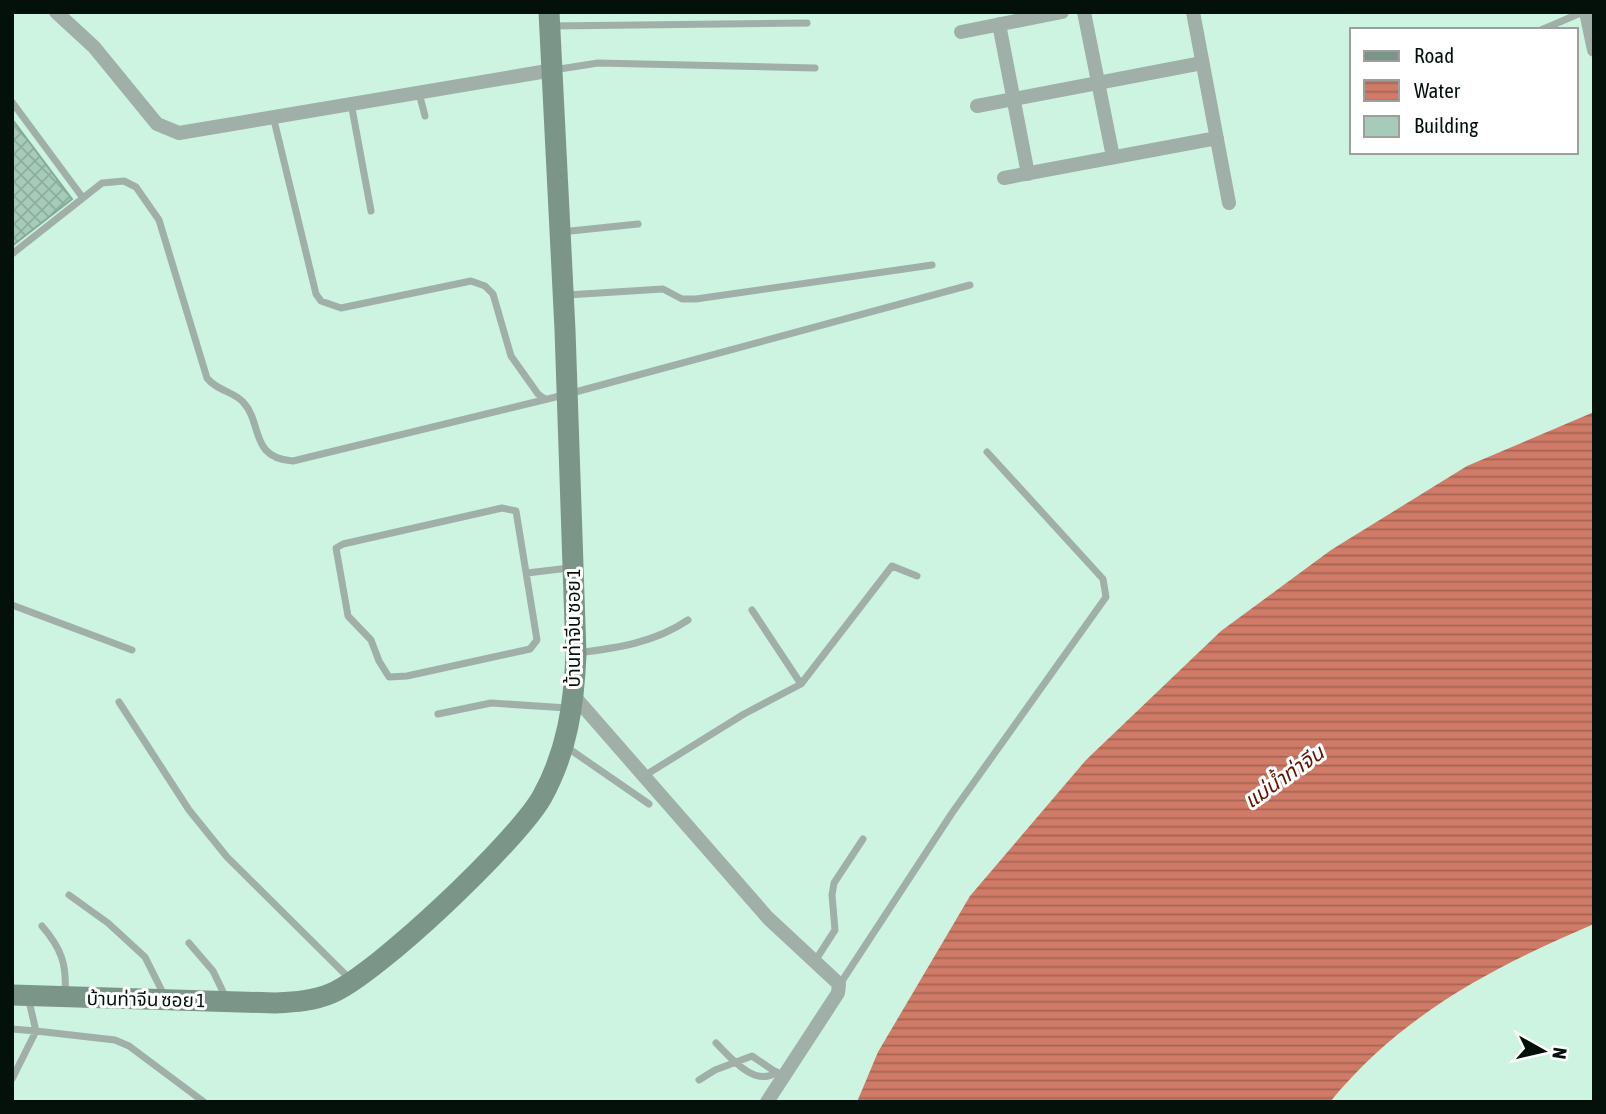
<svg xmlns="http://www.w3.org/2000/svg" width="1606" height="1114" font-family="'Asap Condensed','Noto Sans Thai',sans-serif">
	<defs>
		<pattern id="water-rules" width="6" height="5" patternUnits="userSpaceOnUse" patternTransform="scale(1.75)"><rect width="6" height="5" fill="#d07b67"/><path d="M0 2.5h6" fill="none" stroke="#a76353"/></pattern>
		<pattern id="building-cross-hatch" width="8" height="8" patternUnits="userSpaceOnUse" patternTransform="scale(1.75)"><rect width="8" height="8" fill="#a6ccb9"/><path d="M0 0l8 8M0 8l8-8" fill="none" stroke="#8dae9e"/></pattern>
	</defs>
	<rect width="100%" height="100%" fill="#cdf4e1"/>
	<path fill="url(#water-rules)" d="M1594,412V924C1493,967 1401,1015 1330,1102H857L878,1052L970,896L1086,760L1221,631L1331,550L1467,466Z"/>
	<path fill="url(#building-cross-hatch)" stroke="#84aa98" stroke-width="2" d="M12,119L72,199L12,246Z"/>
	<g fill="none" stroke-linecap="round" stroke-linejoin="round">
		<path stroke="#a0b0a8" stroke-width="7" d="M551,26L807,23
			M1541,30L1583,12
			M553,70L598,63L815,68
			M419,93L425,116
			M12,102L83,198
			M351,103L371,211
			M273,116L316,294L321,301L341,308L471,281L485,286L493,294L511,356L538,394L545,399
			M561,232L638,224
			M12,254L102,183L124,181L136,187L159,220L207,378C217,391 233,391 243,402C263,423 249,458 293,461L568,394L970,285
			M567,295L663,289L682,299H696L932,265
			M502,508L516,511L537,640L530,649L407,676L389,677L379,661L371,640L348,616L336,548L343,544Z
			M527,573L569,568
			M12,605L132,650
			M752,610L801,684
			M577,653C617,648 654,643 688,620
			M119,702L189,810L227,857L349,978
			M438,714L491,703L567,708
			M565,746L649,804
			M644,776L744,714L801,684L892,566L917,576
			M69,895L108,923L145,957L165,997
			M42,926C61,948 67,964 65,993
			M189,943L213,971L227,1000
			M815,961L835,930L832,895L834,883L863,839
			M840,984L952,813L1106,597L1103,579L987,452
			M28,997L36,1031L115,1040L129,1046L204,1102
			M12,1029L36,1031L12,1079
			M716,1043C731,1058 755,1088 777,1072
			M699,1080L715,1070L752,1056L783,1077"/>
		<path stroke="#a0b0a8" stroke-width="14" d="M56,12L94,47L157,124L179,133L553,70
			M1084,12L1113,157
			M1193,12L1229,203
			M1586,12L1594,50
			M999,24L1028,174
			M961,32L1062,12
			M977,106L1202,63
			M1004,178L1217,138
			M574,696L768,918L839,984L838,993L767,1102"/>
		<path stroke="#7c9589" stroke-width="21" d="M12,995L275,1003C294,1002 314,1001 332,993C378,973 517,841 542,797C567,752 574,705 576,654L565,330L549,12"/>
	</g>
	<g text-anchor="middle" stroke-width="6" stroke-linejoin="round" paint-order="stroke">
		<g font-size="19" fill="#04100a" stroke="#fff">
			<text transform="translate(573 628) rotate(-90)" y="7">บ้านท่าจีน ซอย 1</text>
			<text transform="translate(146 999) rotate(1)" y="7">บ้านท่าจีน ซอย 1</text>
		</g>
		<g font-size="21" font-style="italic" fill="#601301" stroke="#fff">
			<text transform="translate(1284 777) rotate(-35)" y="7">แม่น้ำท่าจีน</text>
		</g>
	</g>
	<rect width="1606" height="1114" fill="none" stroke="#04100a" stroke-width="28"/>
	<rect x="1350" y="28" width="228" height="126" fill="#ffffff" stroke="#9b9f9d" stroke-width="2"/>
	<rect x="1364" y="51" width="35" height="10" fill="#7c9589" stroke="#9b9f9d" stroke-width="2"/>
	<text x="1414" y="63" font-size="21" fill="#04100a">Road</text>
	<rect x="1364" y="80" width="35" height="21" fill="url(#water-rules)" stroke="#9b9f9d" stroke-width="2"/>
	<text x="1414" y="98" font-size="21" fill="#04100a">Water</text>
	<rect x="1364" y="116" width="35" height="21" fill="#a6ccb9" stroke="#9b9f9d" stroke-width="2"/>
	<text x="1414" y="133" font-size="21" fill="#04100a">Building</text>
	<g transform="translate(1543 1051) rotate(98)" stroke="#ffffff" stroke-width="5" paint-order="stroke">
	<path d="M0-5L12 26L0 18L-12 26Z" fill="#04100a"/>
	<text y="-10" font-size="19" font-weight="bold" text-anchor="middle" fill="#04100a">N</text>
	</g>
</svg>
